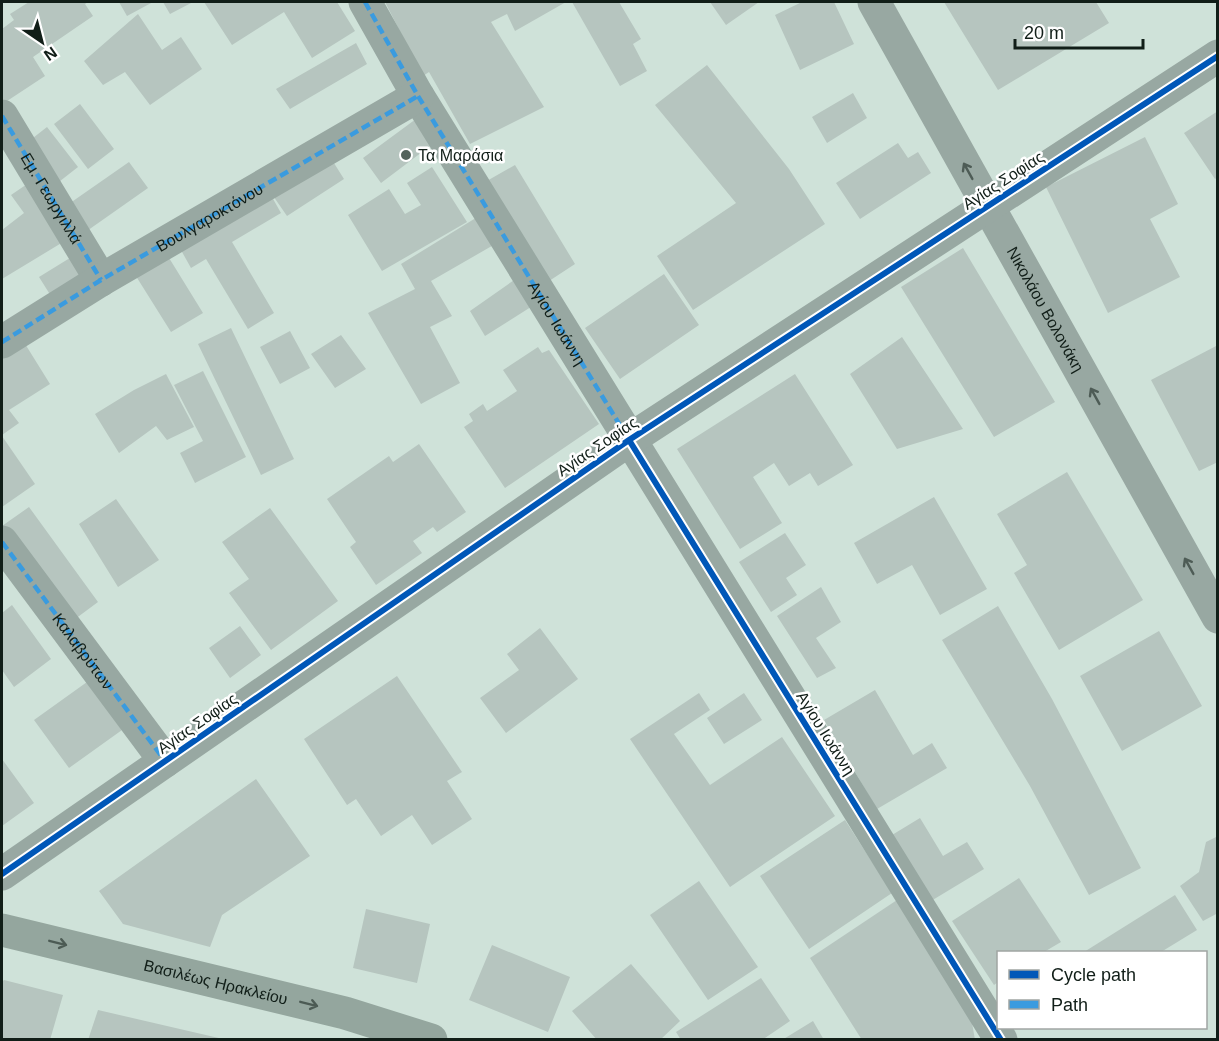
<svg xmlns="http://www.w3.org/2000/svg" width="1219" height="1041" font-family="Arial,sans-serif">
	<rect width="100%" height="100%" fill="#cfe2d9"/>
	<path fill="#b6c5bf" d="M29,2H88L85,4L93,16L33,57L45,76L4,103L2,100V29L14,20L10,14Z
		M119,2H153L127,16Z
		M163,2H193L170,14Z
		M204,2H337L355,31L312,58L284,12L232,45Z
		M385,2H566L515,31L507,14L491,22L544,107L470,144L429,72L423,76Z
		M572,2H619L641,39L633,44L647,71L620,86Z
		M710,2H759L726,25Z
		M802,2H834L854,44L800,70L775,15Z
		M944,2H1096L1109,23L998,90Z
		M138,14L162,50L181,37L202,69L150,105L125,72L103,85L84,61Z
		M356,43L367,64L290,109L276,89Z
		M707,65L789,169L825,224L693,310L657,256L736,203L655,105Z
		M853,93L867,118L827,143L812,117Z
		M80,104L114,149L88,169L54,124Z
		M1218,111V177L1215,179L1184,133Z
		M420,116L438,140L381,183L363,158Z
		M47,127L78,167L55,185L24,145Z
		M1145,137L1178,204L1150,219L1180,277L1108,313L1046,187Z
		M898,143L908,158L918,152L931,173L860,219L836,183Z
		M327,152L344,179L287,216L269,190Z
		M129,162L148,188L84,233L63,208Z
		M515,165L575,264L546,283L485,182Z
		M432,167L467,222L382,271L348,215L389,189L405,214L421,205L407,183Z
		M36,178L73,236L2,279V230L24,213L11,195Z
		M268,190L281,213L232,242L274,313L248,329L206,259L191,268L177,243Z
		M479,216L497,243L431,281L452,316L430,327L460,383L421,404L368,313L415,289L401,264Z
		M963,248L1055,402L994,437L901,287Z
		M78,253L95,281L56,304L39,277Z
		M166,253L203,313L171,332L134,273Z
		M664,274L699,325L620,379L585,328Z
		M517,278L534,305L485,336L470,311Z
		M231,328L294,459L261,475L198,344Z
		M290,331L310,368L280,384L260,347Z
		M341,335L366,369L335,388L311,354Z
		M902,337L963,429L897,449L850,374Z
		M22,339L50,384L9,410L19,423L2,435V352Z
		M1218,345V462L1199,471L1151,380Z
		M538,347L542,353L549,350L599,424L505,488L464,427L473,421L469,414L483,404L487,411L517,391L503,370Z
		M203,371L246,457L195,483L180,453L203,441L174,385Z
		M166,374L194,427L167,440L156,426L119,453L95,414L134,390Z
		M795,374L853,465L818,486L810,473L789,486L774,463L753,477L782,523L740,549L677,449Z
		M2,436L35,484L2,507Z
		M419,444L466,512L437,532L433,527L413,541L422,553L376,585L350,547L356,542L327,499L389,456L393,462Z
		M1067,472L1143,600L1059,650L1014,573L1027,565L997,514Z
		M934,497L987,589L940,615L912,565L877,584L854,543Z
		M116,499L159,560L118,587L79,524Z
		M29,507L98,602L67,625L2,526Z
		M270,508L338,601L271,650L229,593L249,579L222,542Z
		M785,533L806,565L786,578L797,595L771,612L739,562Z
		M821,587L841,622L816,638L836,668L817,678L777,616Z
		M12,605L51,659L14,687L2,670V613Z
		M998,606L1052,699L1141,868L1089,895L1030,786L942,640Z
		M240,626L261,655L230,678L209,648Z
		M540,628L578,679L506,733L480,698L519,670L507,654Z
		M1159,631L1202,706L1122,751L1080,676Z
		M397,676L462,772L447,781L472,819L432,845L412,815L381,836L356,799L347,805L304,739Z
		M87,682L122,730L69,768L34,720Z
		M875,690L913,755L932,743L947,768L877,809L824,720Z
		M699,693L710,710L674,734L710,785L782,737L835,816L730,887L630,739Z
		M744,693L762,720L724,744L707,718Z
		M2,759L34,803L2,826Z
		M256,779L310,856L222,915L210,947L123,924L99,891Z
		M920,818L943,856L967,842L984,869L931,901L892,835Z
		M845,820L892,893L809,949L760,876Z
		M1218,836V913L1203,921L1180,886L1199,872L1206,842Z
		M1019,878L1061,942L1044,952H998V982L994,985L952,921Z
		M699,881L758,967L708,1000L650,915Z
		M1175,895L1197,930L1161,952H1084Z
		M897,900L970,1011L975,1040H862L810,958Z
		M366,909L430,924L417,983L353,968Z
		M492,945L570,977L548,1032L469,1000Z
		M631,964L680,1021L660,1040H597L572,1011Z
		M761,978L790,1021L762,1040H681L676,1032Z
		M4,980L63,995L50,1040H2V982Z
		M98,1010L223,1039V1040H88Z
		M813,1021L824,1040H782Z"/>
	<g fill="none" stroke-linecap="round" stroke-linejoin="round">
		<g stroke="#98a8a2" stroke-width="33">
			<path d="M365,2L418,96L1001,1040"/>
			<path id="s1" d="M874,2L1218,617"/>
			<path id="s2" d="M2,116L101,280"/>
			<path id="s3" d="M2,342L101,280L418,96"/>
			<path id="s4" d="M2,542L165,761"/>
			<path d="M2,874L629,440L1218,56"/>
		</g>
		<path stroke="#94a69e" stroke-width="33" id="s5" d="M2,930L345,1013L431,1040"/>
		<g stroke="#3a9bdf" stroke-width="4.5" stroke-dasharray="9 4.5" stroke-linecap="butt">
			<path id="s6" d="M365,2L418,96L629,440"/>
			<path d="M2,116L101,280"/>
			<path d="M2,342L101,280L418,96"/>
			<path d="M2,542L165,761"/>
		</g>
		<defs>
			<path id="cycleway" d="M629,440L1001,1040
				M2,874L629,440L1218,56"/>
		</defs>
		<use href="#cycleway" stroke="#fff" stroke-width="10"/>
		<use href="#cycleway" stroke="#0057b8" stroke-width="6"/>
	</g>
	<defs><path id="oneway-shaft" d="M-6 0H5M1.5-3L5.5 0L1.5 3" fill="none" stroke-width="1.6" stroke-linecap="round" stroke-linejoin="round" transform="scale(1.5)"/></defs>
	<g stroke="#4e5c56">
		<use href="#oneway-shaft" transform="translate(968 171) rotate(-119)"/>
		<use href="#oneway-shaft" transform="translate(1095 396) rotate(-119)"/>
		<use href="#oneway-shaft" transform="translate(1189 566) rotate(-119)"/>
	</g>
	<g stroke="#4c5b54">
		<use href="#oneway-shaft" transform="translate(58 943) rotate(14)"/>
		<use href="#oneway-shaft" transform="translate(309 1004) rotate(14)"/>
	</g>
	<circle fill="#54635c" stroke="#fff" stroke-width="2" cx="406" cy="155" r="6"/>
	<g text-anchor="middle" stroke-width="5" stroke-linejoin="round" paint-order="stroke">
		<g font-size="16" fill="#111e18" stroke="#fff" text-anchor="start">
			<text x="418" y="161">Τα Μαράσια</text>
		</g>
		<g font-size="16" fill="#111e18" stroke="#fff">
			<text transform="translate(1003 180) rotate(-33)" y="6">Αγίας Σοφίας</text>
			<text dy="6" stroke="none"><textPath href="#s2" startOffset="96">Εμ. Γεωργιλλά</textPath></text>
			<text dy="6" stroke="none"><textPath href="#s3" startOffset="242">Βουλγαροκτόνου</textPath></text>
			<text dy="6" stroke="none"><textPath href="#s1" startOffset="352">Νικολάου Βολονάκη</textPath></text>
			<text dy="6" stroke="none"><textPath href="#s6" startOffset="374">Αγίου Ιωάννη</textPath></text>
			<text transform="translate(597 446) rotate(-34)" y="6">Αγίας Σοφίας</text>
			<text dy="6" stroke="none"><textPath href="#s4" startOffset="136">Καλαβρύτων</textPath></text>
			<text transform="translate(197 723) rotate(-35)" y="6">Αγίας Σοφίας</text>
			<text transform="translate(826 733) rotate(58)" y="6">Αγίου Ιωάννη</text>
			<text dy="6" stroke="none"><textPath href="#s5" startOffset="220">Βασιλέως Ηρακλείου</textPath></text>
		</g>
	</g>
	<rect width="1219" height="1041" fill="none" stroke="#111e18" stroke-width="6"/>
	<rect x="997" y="951" width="210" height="78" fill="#ffffff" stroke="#a0a5a3" stroke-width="1.5"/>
	<rect x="1009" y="970" width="30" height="9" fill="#0057b8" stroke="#a0a5a3" stroke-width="1.5"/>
	<text x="1051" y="981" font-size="18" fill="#111e18">Cycle path</text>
	<rect x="1009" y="1000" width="30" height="9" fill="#3a9bdf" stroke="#a0a5a3" stroke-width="1.5"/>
	<text x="1051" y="1011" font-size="18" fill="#111e18">Path</text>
	<g transform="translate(42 42) rotate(145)" stroke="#ffffff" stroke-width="4.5" paint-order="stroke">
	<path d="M0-4.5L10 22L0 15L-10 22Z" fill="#111e18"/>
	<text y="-9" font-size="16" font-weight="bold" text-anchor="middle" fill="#111e18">N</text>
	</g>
	<path d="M1015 39v9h128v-9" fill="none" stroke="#111e18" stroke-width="3"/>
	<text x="1024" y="39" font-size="18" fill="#111e18" stroke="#ffffff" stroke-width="4.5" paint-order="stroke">20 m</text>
</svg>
